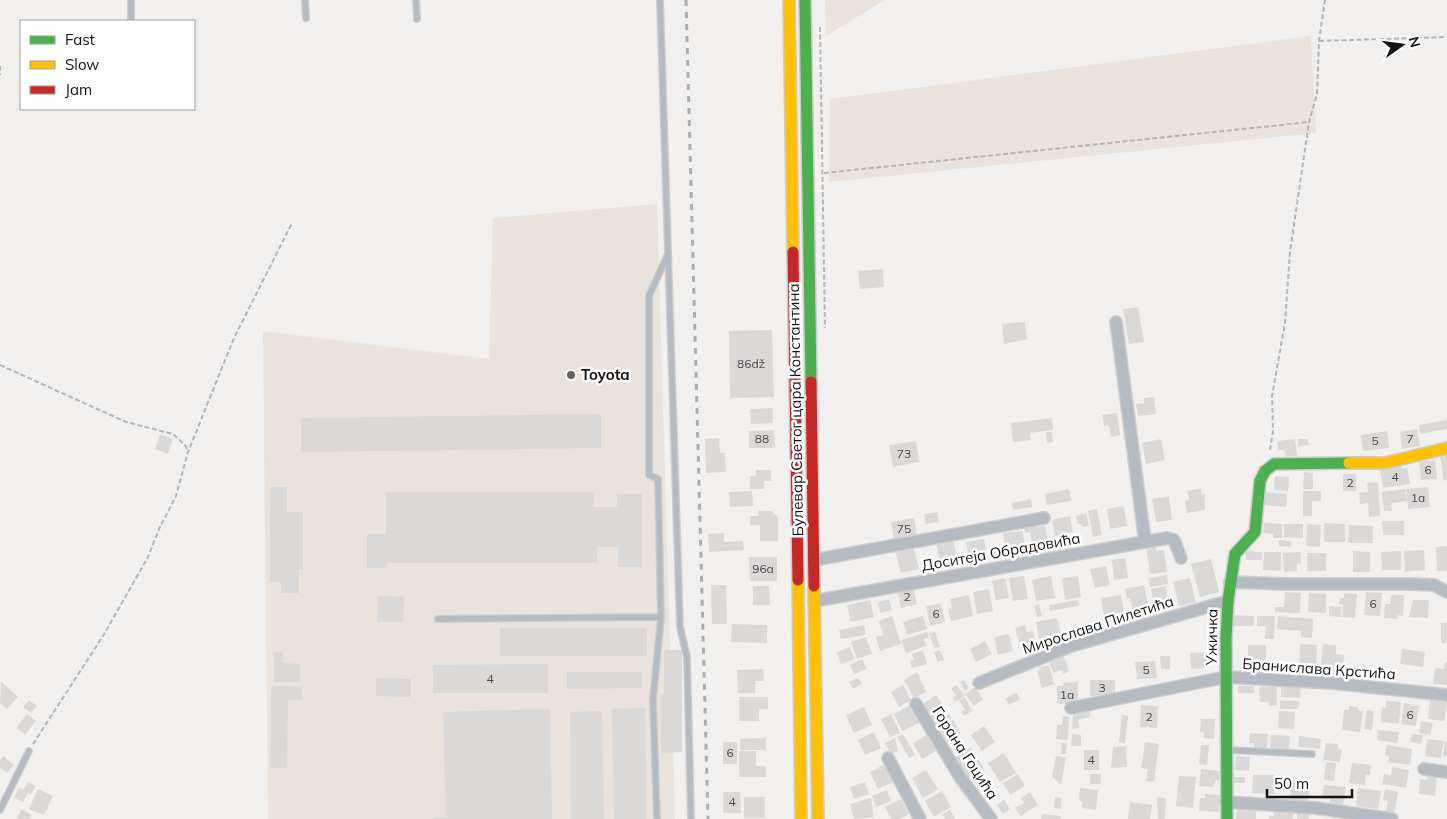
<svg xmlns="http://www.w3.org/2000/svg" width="1447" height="819" font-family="Mulish,sans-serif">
	<rect width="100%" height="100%" fill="#f2f0ee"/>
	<path fill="#e9e2dd" d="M825,0H885L826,36Z
		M1311,36L1316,133L829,182L830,99Z
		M657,204L675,819H268L263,331L489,359L493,218Z"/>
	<path fill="#dbd9d8" d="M883,269L884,287L860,289L858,271Z
		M1138,307L1144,342L1129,344L1123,309Z
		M1025,322L1027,339L1004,344L1002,324Z
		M772,330L774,397L730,398L729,331Z
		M1154,397L1156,414L1138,416L1136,404L1144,403V398Z
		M773,408V423L751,424L750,409Z
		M1117,413L1120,435L1111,437L1109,425L1104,426L1102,415Z
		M601,414V448L301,452V418Z
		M1052,418L1053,430L1030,433L1031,440L1013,442L1011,423Z
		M1447,420V429L1420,434L1419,425Z
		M1417,429L1420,446L1402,449L1400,432Z
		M774,430L775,448H749V431Z
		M1387,431L1389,448L1363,451L1361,435Z
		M1046,432H1052L1053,442L1047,443Z
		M160,434L173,439L168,454L155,449Z
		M719,438L720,453H725L726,472L706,473L705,439Z
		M1161,439L1165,460L1146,464L1142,443Z
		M1295,439L1297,456L1286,457L1285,450H1278L1277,441Z
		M1298,439H1308L1309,445L1298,446Z
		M916,441L919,462L893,467L889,445Z
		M1447,455V480L1444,481L1440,456Z
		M1435,460L1437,479L1421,480L1419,462Z
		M1401,465L1402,469L1407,468L1410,484L1383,488L1380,469Z
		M756,470H771V481H764V489H750V476H756Z
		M1304,472L1313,473V489H1303Z
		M1343,474H1356V491H1343Z
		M1275,476L1289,477L1288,491L1274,490Z
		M1378,482L1380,516L1369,517L1368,503L1360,504L1359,493L1368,492L1367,483Z
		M270,487H287V512H303V569H299V593H281V582H270Z
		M1428,487L1430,507L1408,509L1406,489Z
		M1201,488L1202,495L1205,494V510L1187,513L1185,501L1189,500L1187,491Z
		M1069,489L1071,501L1047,505L1045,494Z
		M1405,489L1407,501L1391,503L1392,511H1384L1382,492Z
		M752,491L753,506L730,507L729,492Z
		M1303,491H1321V501H1312V516H1303Z
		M386,492H594V507H617V494H642V567H618V547H597V563H387V568H367V534H386Z
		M1265,492L1287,494L1286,507L1264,505Z
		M1169,496L1172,520L1156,522L1152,499Z
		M1031,499L1032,507L1013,510L1012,503Z
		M1124,506L1127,526L1110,529L1107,509Z
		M1097,509L1102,535L1093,537L1088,511Z
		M758,511H772L778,517V541H760V525H750V516H758Z
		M937,512L939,522L926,524L924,514Z
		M1086,513L1089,526L1082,527V524H1078L1076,516Z
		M1070,516L1073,532L1055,536L1052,520Z
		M914,518L917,536L894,540L891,522Z
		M1382,521H1404V535H1383Z
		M1037,523L1038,527L1045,526L1049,545L1033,548L1030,532L1025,533L1024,525Z
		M1264,523L1282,524V538H1273V534L1263,533Z
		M1324,523L1345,524V542H1324Z
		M1284,524H1303V538L1284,537Z
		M1307,524L1321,525L1320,547L1306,546Z
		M1349,525L1373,526V543H1348Z
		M1023,531L1025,551L1006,553L1003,533Z
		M724,533V542L743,541L744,550L709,552L708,534Z
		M953,539L957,559L940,562L936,542Z
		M984,539L987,556L973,558L971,552L968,553L966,542Z
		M1279,540L1291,541V547L1279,546Z
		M1155,543L1156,551L1164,550L1167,572L1150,574L1146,545Z
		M913,546L919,569L901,573L895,551Z
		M1447,546V571H1437L1436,547Z
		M1424,550L1425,570L1405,572L1404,551Z
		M1246,551L1262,552V560H1246Z
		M1353,551L1370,552V572H1353Z
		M1401,551V570H1382L1381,552Z
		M1264,552H1281V571L1263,570Z
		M1301,552V564H1297V571L1284,572L1283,553Z
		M1307,553H1326V571H1307Z
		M749,557H777V581H750Z
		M1125,558L1128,578L1114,580L1112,560Z
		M1211,559L1219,592L1200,597L1191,564Z
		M1106,566L1110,585L1095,588L1090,569Z
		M1167,575L1168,584L1150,587L1149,578Z
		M1024,576L1028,599L1013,601L1009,578Z
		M1051,576L1055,598L1036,601L1032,580Z
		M1078,576L1081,597L1065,600L1062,578Z
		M1005,578L1009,598L996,600L992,581Z
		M1190,578L1196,602L1179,606L1173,582Z
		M711,585H726L727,624H712Z
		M1144,585L1150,614L1134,617L1130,598L1127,599L1125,589Z
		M753,586H769L770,605H753Z
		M1166,586L1169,608L1155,611L1151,589Z
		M913,587L917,604L901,608L897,590Z
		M989,589L993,611L977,614L973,592Z
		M1285,592L1301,593L1300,613L1275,612V607H1284Z
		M1366,592L1382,593L1380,616L1364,615Z
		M1309,593L1326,594V613L1308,612Z
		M1344,593L1357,594L1355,618L1342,617L1343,604H1339L1340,598H1344Z
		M969,595L973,616L951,621L948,609L952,608L950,599Z
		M1121,595L1125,619L1105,622L1101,598Z
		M1391,595H1404L1403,616L1398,615L1397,619L1384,618L1385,604H1390Z
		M378,596L404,597L403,622H377Z
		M889,599L892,610L880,613L878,602Z
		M870,600L874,617L851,622L847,605Z
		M1078,600L1079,606L1050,611L1049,605Z
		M1413,600H1429L1428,618L1409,617Z
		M941,603L945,622L930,626L926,606Z
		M1039,604L1042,616L1037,617L1034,606Z
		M1329,606L1341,607V617L1329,616Z
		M1232,615L1254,616V626H1232Z
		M892,616L901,644L880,651L876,637L883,635L879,621Z
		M923,616L927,629L907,635L903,622Z
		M1257,616H1275L1274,639H1265L1266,626H1257Z
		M1278,616L1313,619L1312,638L1301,637V631L1277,629Z
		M1057,618L1062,638L1040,643L1036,622Z
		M1441,623H1447V643H1441Z
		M732,624L767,625V643L731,642Z
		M864,625L866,635L841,639L839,630Z
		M1025,625L1027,632L1033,631L1037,648L1022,652L1015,628Z
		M500,628H647V656H500Z
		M927,632L929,638L924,639L926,646L906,653L901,640Z
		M935,632L940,647L934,648L929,633Z
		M1009,634L1013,651L998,655L994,637Z
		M866,637L872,654L857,659L851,642Z
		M985,641L992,654L976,662L970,649Z
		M1300,644L1317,645L1316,676L1299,675Z
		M1323,644L1336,645V654L1344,655L1342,676L1320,674Z
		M1248,645H1266V663L1248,662Z
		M850,647L854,659L841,664L837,652Z
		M1215,647L1216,654H1208L1207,648Z
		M1402,649L1425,652L1423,667L1400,664Z
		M664,650H682V752L661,753L660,695H664Z
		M923,650L927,664L912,668L910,661L914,660L912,654Z
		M940,650L944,660L938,662L934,652Z
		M1062,651L1069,671L1063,674L1062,670L1053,673L1047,657Z
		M274,652H283V663L300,664V682H274Z
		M1205,652L1208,665H1205V668L1191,669L1190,653Z
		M1160,656H1170V669H1161Z
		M862,659L867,669L854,674L850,665Z
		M1155,661L1157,678L1137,679L1135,662Z
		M1445,662H1447V685L1433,684L1435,668L1444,669Z
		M548,664V693H433V665Z
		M1049,665L1054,684L1042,688L1037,671L1040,670L1039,667Z
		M763,669L764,681H755V693H738L737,670Z
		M567,672H642V688L567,689Z
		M917,672L926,692L914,698L904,680Z
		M376,678L411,679V697L376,696Z
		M858,678L862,684L853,689L849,682Z
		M964,680L969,688L965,691L960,682Z
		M1090,680H1115V695L1090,696Z
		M1,681L18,697L7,709L0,703Z
		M1078,682V704H1057V686H1063V683Z
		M903,685L911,700L899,707L891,692Z
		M957,685L964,696L955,702L953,697L956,696L951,688Z
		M1281,685L1301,686L1300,698L1281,697Z
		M271,686L302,687V700H288L287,768H270Z
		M1238,686H1254V693H1238Z
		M1277,686V705L1269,706V702H1260L1259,687Z
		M975,687L983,699L974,706L965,694Z
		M1017,693L1020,700L1008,705L1005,698Z
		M936,695L947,711L934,720L923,704Z
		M739,697H768V709H759V721H739Z
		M965,697L972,711L964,716L961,712L965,710L959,700Z
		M29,700L37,706L31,713L23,707Z
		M1430,700L1447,702L1444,721L1428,719Z
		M1280,701H1299L1298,709H1280Z
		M1386,701L1401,702L1399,724L1381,722L1382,707L1386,708Z
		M1404,703L1419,706L1416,726L1401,724Z
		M910,705L919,723L902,731L894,714Z
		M1141,705L1158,706L1157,728L1140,727Z
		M1349,706L1358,707V711H1363L1360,732L1342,730L1344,709L1349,710Z
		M864,707L872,725L854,733L846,715Z
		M645,708L647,819H614L612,709Z
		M550,709L552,819H435V817H446L443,712Z
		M1089,710L1091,717L1078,720L1080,728L1072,729L1073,713Z
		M1367,710L1374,711L1372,730L1364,729Z
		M602,711L604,819H571L570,712Z
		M1279,711L1295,712L1294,729L1278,728Z
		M27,714L36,721L25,735L16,728Z
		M891,714L900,733L890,737L881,719Z
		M948,714L951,718L938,726L935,722Z
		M1122,715L1128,716L1125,743L1119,742Z
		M1063,716L1069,717L1068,740L1056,739L1057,725H1062Z
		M1201,719H1215L1214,739L1204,738V732H1200Z
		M953,720L961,734L948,742L939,729Z
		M1421,721L1433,723L1430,735L1419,733Z
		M984,726L995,742L982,751L971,735Z
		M1378,730L1399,732L1397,743L1377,740Z
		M874,732L881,748L865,755L858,740Z
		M1250,733L1268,734L1267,750L1254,749V743H1249Z
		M903,734L915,755L909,758L897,737Z
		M1072,734L1081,735V746H1071Z
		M1412,734L1423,735L1421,744L1410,742Z
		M926,735L936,751L922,759L913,743Z
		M1271,735L1290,736L1289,751L1270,750Z
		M1299,736L1321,739L1320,749L1298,747Z
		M766,738V750H740V739Z
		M895,738L898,751L891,754L885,743Z
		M1427,739L1444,741L1441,758L1425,756Z
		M1445,741L1447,742V756H1443Z
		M723,742H737V764H723Z
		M1145,742L1159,744L1154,782L1146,781L1148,769L1141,768Z
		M1062,743H1067L1066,754H1061Z
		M1326,743L1338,744V749L1342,750L1340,762L1323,760Z
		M1201,745H1209L1207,765L1199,764Z
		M1387,745L1412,749L1410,765L1388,762L1389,756L1385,755Z
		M1126,746L1127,767L1111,768L1113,747Z
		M971,747L984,769L967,779L954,758Z
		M1084,750H1099V770H1084Z
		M739,751H756V766H766V777H739Z
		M1004,753L1016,773L1000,782L988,763Z
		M3,756L14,765L7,773L0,768V760Z
		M1056,756L1066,757L1061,785L1052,777Z
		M1236,756L1250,757L1249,771L1235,770Z
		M1326,762L1336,763L1334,781L1324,780Z
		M1352,763L1371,765L1370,775H1366L1365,785L1349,783Z
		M885,764L893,782L878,789L870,772Z
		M1392,767L1409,770L1406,788L1382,784L1384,774L1391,776Z
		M1201,769L1220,771L1219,781L1216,780L1213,787L1199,786Z
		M926,770L938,789L923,798L912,778Z
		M1428,773L1437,774L1435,796L1419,794L1420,779L1427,780Z
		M1018,774L1025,786L1010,795L1003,783Z
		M1090,774H1101V784H1090Z
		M1253,775H1274V794L1252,793Z
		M1179,776L1196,777L1193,808L1176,806Z
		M1234,777H1245V783H1234Z
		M1291,780L1310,781L1308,803L1290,802Z
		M28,782L36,786L31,795L28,793L23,802L14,797L19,788L23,790Z
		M865,782L869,794L854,799L850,787Z
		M1324,785L1346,787L1343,806L1329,804L1330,799L1322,798Z
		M1080,788L1098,790L1096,810L1082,808V801H1079Z
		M1358,788L1381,791L1378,809L1356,806Z
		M38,789L53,796L44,815L29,809Z
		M1385,789L1398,792L1394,815L1385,813L1388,801L1383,800Z
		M887,790L891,801L876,807L872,796Z
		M942,791L951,807L934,817L925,801Z
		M723,792H740L741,813H723Z
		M1030,792L1038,805L1020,816L1015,808L1024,803L1021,798Z
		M1205,794L1220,795L1219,812L1199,811L1200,798H1205Z
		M744,797H765V818H744Z
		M1055,797L1062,798L1061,809L1054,808Z
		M1157,797L1166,798L1165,819H1158Z
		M871,798L874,817L854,819L850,804Z
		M901,799L909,814L900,819H891L885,807Z
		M1004,800L1010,809L1003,814L997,805Z
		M1130,802L1152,805L1150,819H1128Z
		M1237,807L1256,808V819H1236Z
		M22,809L32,815L29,819H16Z
		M1274,809L1294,811L1293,819H1269V816H1274Z
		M950,810L955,819H945L942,814Z
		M1297,812H1309V819H1297Z
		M1042,814L1061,816V819H1041Z"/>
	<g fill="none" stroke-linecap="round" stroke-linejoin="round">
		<defs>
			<path id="lane" d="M131,0V21
				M305,0L306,18
				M416,0L417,19
				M660,0L680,627L687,657L691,819
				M438,619L661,617
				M1228,750L1312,754
				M0,810L29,751
				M657,819L653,700L661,617L658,479L649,475V296L667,256"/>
			<path id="street" d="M1116,322L1145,541
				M814,560L1044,518
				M1230,582L1283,584H1411L1434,585L1447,592
				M814,601L1167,538L1174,540L1181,558
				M979,683L1071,646L1228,601
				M916,704L960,777L991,819
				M1071,708L1226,677L1332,683L1447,695
				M888,758L920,819
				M1424,769L1447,772
				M1226,802L1316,808L1392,819"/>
			<path id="fast" d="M805,0L811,382
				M1227,819L1226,638L1228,601L1235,554L1255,532L1260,481L1265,471L1274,464L1349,463"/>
			<path id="slow" d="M789,0L793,252
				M1349,463H1385L1447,448
				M798,580L801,819
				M814,586L818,819"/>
			<path id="jam" d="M793,252L798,580
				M811,382L814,586"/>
		</defs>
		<use href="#lane" stroke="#cecdcc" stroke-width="8"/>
		<use href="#street" stroke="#cecdcc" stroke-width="14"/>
		<use href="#fast" stroke="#cecdcc" stroke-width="14"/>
		<use href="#slow" stroke="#cecdcc" stroke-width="14"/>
		<use href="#jam" stroke="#cecdcc" stroke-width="14"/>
		<path stroke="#b3b6b9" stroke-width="2" stroke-dasharray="5 2.5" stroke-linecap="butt" d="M820,27L825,328
			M1319,41L1447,37
			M0,66V75
			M824,173L1309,122
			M0,365L126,422L173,434L185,445L188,451
			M1270,450L1273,431L1272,396L1285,323L1290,252L1309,122L1317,94L1319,41L1325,0
			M33,744L103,636L148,557L159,529L176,496L188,452L234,338L292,223"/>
		<use href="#lane" stroke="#b5bbc2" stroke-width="5.5"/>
		<use href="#street" stroke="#b5bbc2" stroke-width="11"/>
		<use href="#fast" stroke="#4caf50" stroke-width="11"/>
		<use href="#slow" stroke="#ffc107" stroke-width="11"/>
		<use href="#jam" stroke="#c62828" stroke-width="11"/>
		<path stroke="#abaeb0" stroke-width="3" stroke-dasharray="6 6" stroke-linecap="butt" d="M686,0L708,819"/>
	</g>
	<circle fill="#62605f" stroke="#fefdfd" stroke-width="2" cx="571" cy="375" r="5"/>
	<g text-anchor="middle" stroke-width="5" stroke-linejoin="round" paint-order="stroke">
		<g font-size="12" fill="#484646">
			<text x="751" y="368">86dž</text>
			<text x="762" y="443">88</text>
			<text x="1410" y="443">7</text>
			<text x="1375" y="445">5</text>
			<text x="904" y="458">73</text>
			<text x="1428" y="474">6</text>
			<text x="1395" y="481">4</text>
			<text x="1350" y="487">2</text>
			<text x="1418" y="502">1a</text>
			<text x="904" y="533">75</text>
			<text x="763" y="573">96a</text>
			<text x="907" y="601">2</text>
			<text x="1373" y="608">6</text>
			<text x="936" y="618">6</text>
			<text x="1146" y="674">5</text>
			<text x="490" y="683">4</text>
			<text x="1102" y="692">3</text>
			<text x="1067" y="699">1a</text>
			<text x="1410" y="719">6</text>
			<text x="1149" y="721">2</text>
			<text x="730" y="757">6</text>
			<text x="1091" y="764">4</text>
			<text x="732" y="806">4</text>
		</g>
		<g font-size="15" font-weight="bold" fill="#151312" stroke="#fefdfd" text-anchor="start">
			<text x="581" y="380">Toyota</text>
		</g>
		<g font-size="15" fill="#151312" stroke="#fefdfd">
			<text transform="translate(796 410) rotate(-91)" y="5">Булевар Светог цара Константина</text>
			<text transform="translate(1001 552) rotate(-10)" y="5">Доситеја Обрадовића</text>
			<text transform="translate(1098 625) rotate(-18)" y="5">Мирослава Пилетића</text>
			<text transform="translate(1212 637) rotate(-89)" y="5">Ужичка</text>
			<text transform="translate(1319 669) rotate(4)" y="5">Бранислава Крстића</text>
			<text transform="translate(965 753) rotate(57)" y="5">Горана Гоцића</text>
		</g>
	</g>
	<rect x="20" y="20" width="175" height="90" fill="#fefdfd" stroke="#a19f9f"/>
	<rect x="30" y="36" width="25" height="8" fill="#4caf50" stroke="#a19f9f"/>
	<text x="65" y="45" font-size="15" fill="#151312">Fast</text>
	<rect x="30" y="61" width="25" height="8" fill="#ffc107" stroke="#a19f9f"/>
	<text x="65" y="70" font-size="15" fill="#151312">Slow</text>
	<rect x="30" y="86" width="25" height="8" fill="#c62828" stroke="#a19f9f"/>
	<text x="65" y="95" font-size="15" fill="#151312">Jam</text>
	<g transform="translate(1402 45) rotate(76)" stroke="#fefdfd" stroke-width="4" paint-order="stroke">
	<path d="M0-4L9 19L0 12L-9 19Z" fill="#151312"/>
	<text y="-8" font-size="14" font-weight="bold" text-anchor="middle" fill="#151312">N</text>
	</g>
	<path d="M1267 789v8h85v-8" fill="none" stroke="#151312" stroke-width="2.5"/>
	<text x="1274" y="789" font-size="15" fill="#151312" stroke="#fefdfd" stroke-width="4" paint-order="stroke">50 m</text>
</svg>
